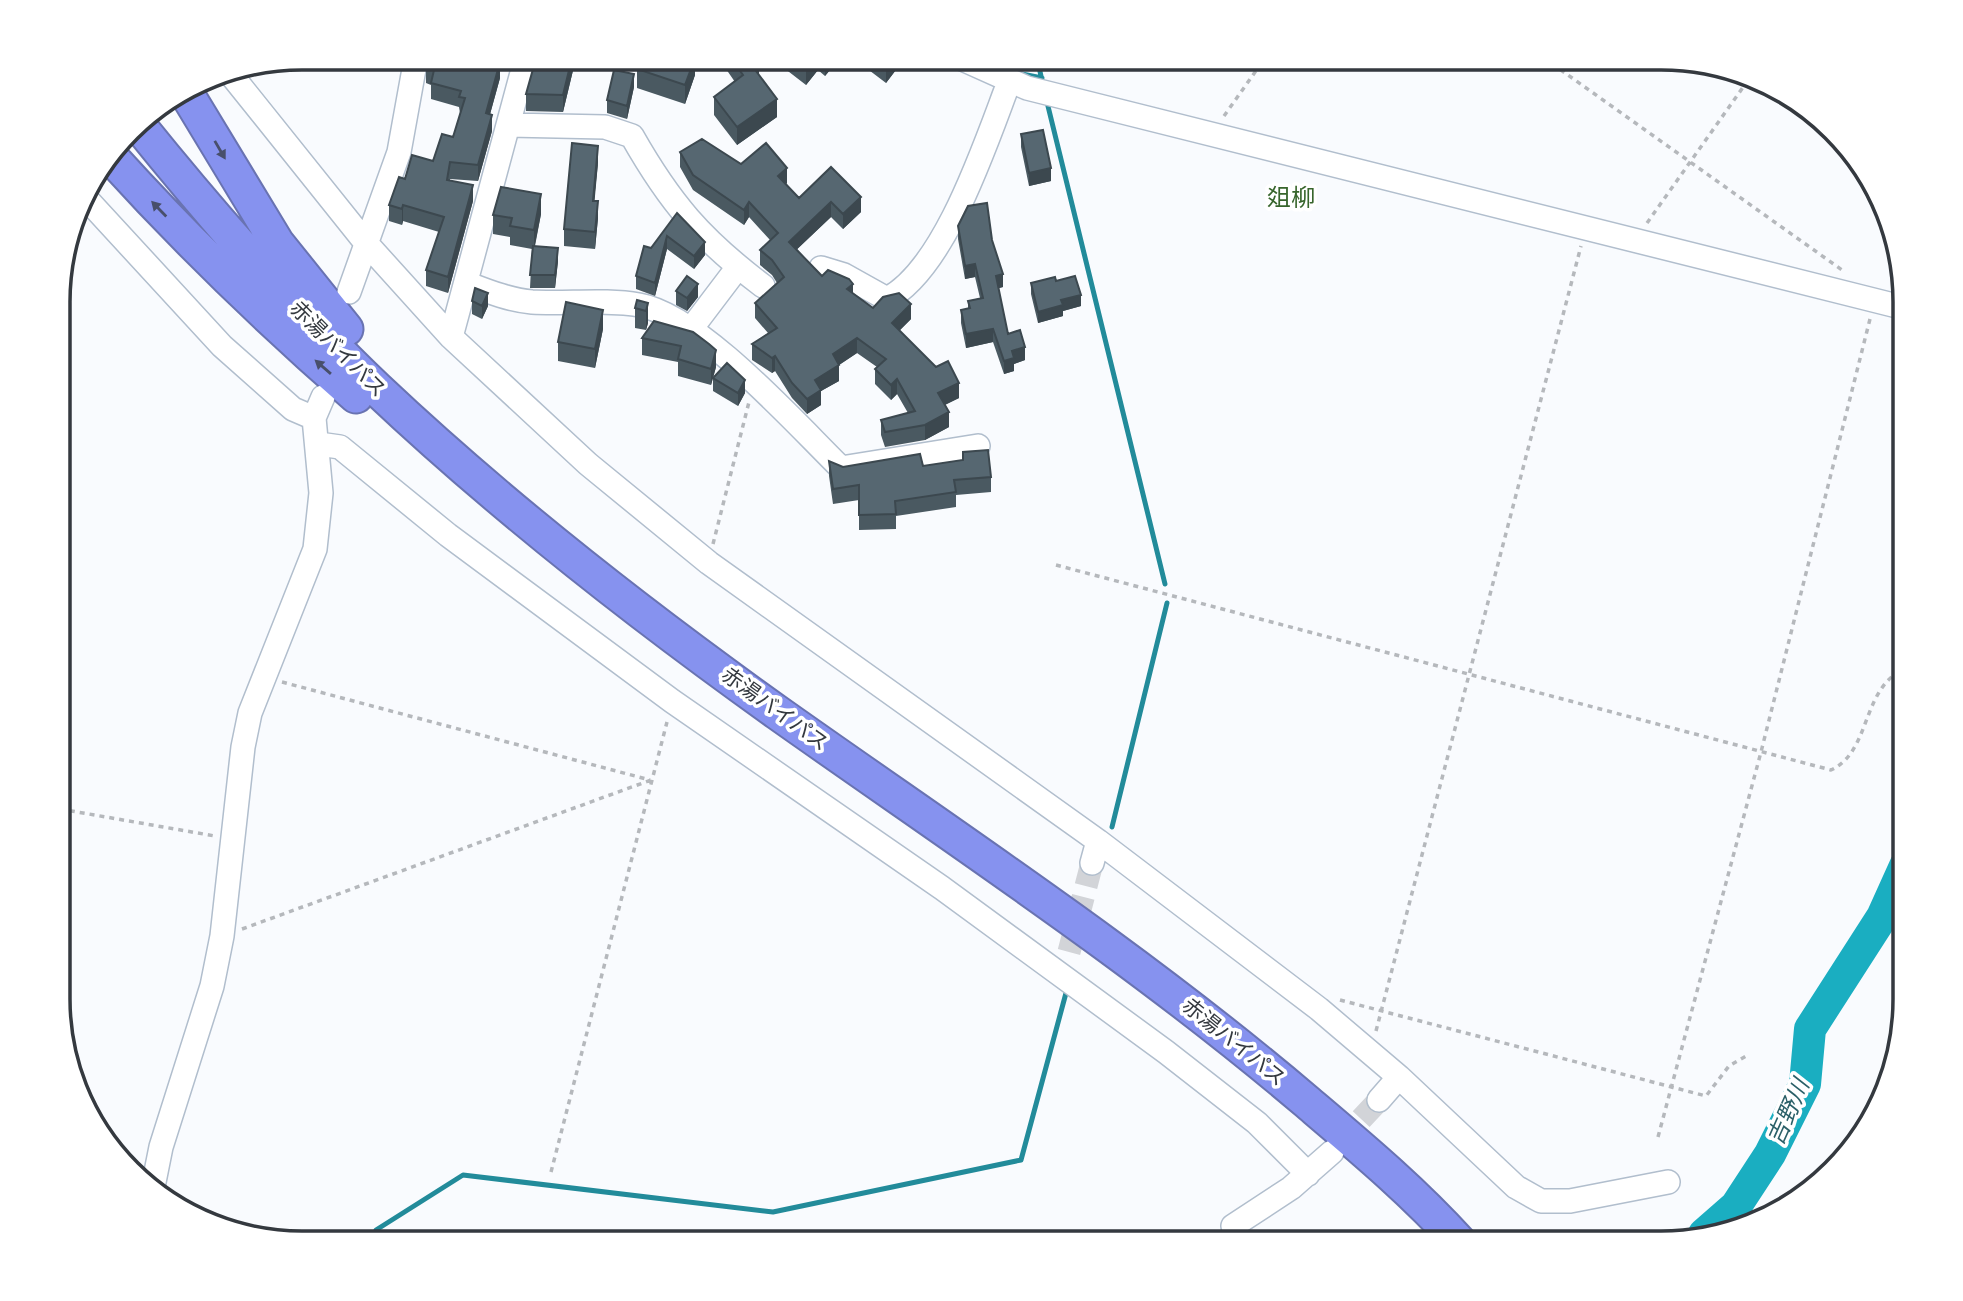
<svg xmlns="http://www.w3.org/2000/svg" width="1963" height="1301" font-family="'Exo 2','Noto Sans JP',sans-serif">
	<rect width="100%" height="100%" fill="#f9fbfe"/>
	<g fill="none" stroke-linecap="round" stroke-linejoin="round">
		<path stroke="#228b9a" stroke-width="5" d="M1037,58L1043,85
			M1017,73L1042,78
			M1046,98L1165,584
			M1112,827L1167,603
			M374,1243L376,1230L463,1175L773,1212L1021,1160L1066,993"/>
		<path stroke="#1aaec1" stroke-width="32" d="M1704,1234L1736,1206L1770,1154L1805,1084L1810,1029L1882,917L1905,866"/>
		<path stroke="#d2d4d8" stroke-width="23" stroke-dasharray="23 11" stroke-linecap="butt" d="M1069,952L1092,863
			M1338,1144L1379,1100"/>
		<defs>
			<path id="minor" d="M960,58L1027,88L1905,308
				M229,72L366,243L451,337L588,464L709,563L1098,841L1319,1009L1399,1077L1516,1187L1541,1201H1570L1668,1182
				M509,125L605,127L632,136C670,203 701,239 763,286
				M83,195L222,346L293,409L314,418
				M821,268L844,275L887,299C945,269 986,142 1009,82
				M466,283C487,291 509,300 532,302C566,304 606,299 639,305C699,315 796,424 841,468L978,446
				M349,292L399,152L416,58
				M691,329L738,267
				M451,337L526,58
				M319,444L340,447L448,535L672,701L942,888L1166,1052L1257,1123L1308,1174
				M1092,863L1098,841
				M1379,1100L1399,1077
				M153,1187L161,1147L212,986L222,936L243,747L250,713L315,549L321,493L314,418L323,397
				M1233,1226L1291,1188L1332,1152"/>
			<path id="highway" d="M185,91L277,243L346,329
				M137,123C212,216 291,307 377,389C502,507 638,613 778,713C956,839 1139,959 1306,1101C1359,1146 1413,1191 1460,1243
				M111,157C188,242 270,321 356,396"/>
		</defs>
		<use href="#minor" stroke="#b1becd" stroke-width="26"/>
		<use href="#highway" stroke="#6973b1" stroke-width="37"/>
		<path stroke="#b5b8bc" stroke-width="3.5" stroke-dasharray="5 5" stroke-linecap="butt" d="M1544,58L1842,270
			M1224,116L1265,58
			M1647,223L1751,76
			M713,544L749,402
			M1056,565L1831,770C1868,753 1862,700 1894,675
			M282,682L650,780
			M60,809L215,836
			M242,929L651,780
			M1340,1000L1706,1096L1729,1066L1748,1055
			M1376,1031L1581,246
			M1658,1137L1761,752L1870,319
			M551,1172L667,722"/>
		<use href="#minor" stroke="#fff" stroke-width="23"/>
		<use href="#highway" stroke="#8692ef" stroke-width="33"/>
	</g>
	<path fill="#4a5961" d="M551,58H576L563,112L526,111V94L549,65Z
		M695,58V75L685,104L637,88V69Z
		M726,58H756L759,75L777,117L737,145L714,115V97L735,82L726,69Z
		M771,58H840L825,76L818,70L806,85Z
		M853,58H905L886,83Z
		M426,67L500,78L490,114L492,131L478,181L450,179V181L473,201L448,293L426,286V270L439,232L403,221L402,225L389,221V205L405,179L433,161L453,137L460,113L459,107L431,99V85L426,83Z
		M634,87L627,119L607,113V100Z
		M1021,134L1051,181L1029,186L1021,147Z
		M680,152L741,164L787,183L786,184L799,198L831,167L861,212L843,229L831,217L797,249L822,276L853,293L873,308L911,319L899,331L959,398L945,405L949,427L925,440L885,447L881,435V420L908,413L897,394L891,400L875,384V369L877,367L857,353L839,365V381L821,391V405L807,414L792,398L775,371L772,373L752,360V344L768,333L755,318V303L777,283L772,275L760,265V250L770,240L749,217L744,225L693,190L680,167Z
		M598,163L594,201L598,218L595,249L564,246V229Z
		M677,213L705,255L694,269L667,249L655,296L636,289V276L651,248Z
		M541,214L535,246L558,261L555,288H530L532,249L510,245V237L493,234V215Z
		M958,226L992,240L1003,287L998,288L1008,334L1025,360L1014,364V371L1004,374L993,342L966,348L961,323V310L968,309V301L980,298L975,277L965,279L958,239Z
		M1056,281L1081,306L1063,311V316L1038,323L1031,294V283Z
		M676,291L698,297L687,311L676,305Z
		M472,301L488,306L482,319L472,314Z
		M648,303V323L646,330L635,328V308Z
		M654,321L716,367L711,385L678,376V362L642,355V338Z
		M603,329L595,368L558,361V342Z
		M713,378L745,393L738,406L713,391Z
		M963,452L991,477V492L956,495V507L896,516V529L859,530V500L833,504L829,476V461L843,467L923,466L963,460Z"/>
	<path fill="#3c484f" d="M572,58H576L563,112V95Z
		M695,58V75L685,104V85Z
		M812,58H818V70L806,85V66Z
		M825,58H840L825,76Z
		M890,58H905L886,83V63Z
		M500,62V78L486,129V113Z
		M759,62V80L753,67Z
		M634,74V87L627,119V106Z
		M777,99V117L737,145V127Z
		M492,115V131L478,181V165Z
		M598,146V163L593,218V201Z
		M787,168V183L778,191V176Z
		M1051,168V181L1029,186V173Z
		M473,185V201L448,293V277Z
		M541,194V214L534,249V230Z
		M861,197V212L843,229V214Z
		M598,201V218L595,249V232Z
		M749,202V217L744,225V210Z
		M831,202V217L789,257V242Z
		M403,205V221L402,225V209Z
		M667,236V249L655,296V283Z
		M705,242V255L694,269V256Z
		M558,248V261L555,288V275Z
		M975,264V277L965,279V266Z
		M1003,274V287L996,289V276Z
		M698,284V297L687,311V298Z
		M853,284V299L847,289Z
		M488,293V306L482,319V306Z
		M1081,295V306L1063,311V316L1038,323V312L1061,300Z
		M648,303V323L646,330V311Z
		M911,304V319L892,338V323Z
		M603,310V329L595,368V349Z
		M993,329V342L966,348V334Z
		M857,338V353L833,369V354Z
		M1025,347V360L1014,364V371L1004,374V361L1012,351Z
		M716,350V367L711,385V369Z
		M775,356V371L772,373V358Z
		M839,365V381L821,391V405L807,414V399L815,380Z
		M897,379V394L891,400V385Z
		M745,380V393L738,406V393Z
		M959,383V398L938,408V393Z
		M949,412V427L925,440V425Z"/>
	<path fill="#566771" stroke="#3c484f" stroke-width="2" d="M427,58H484L500,62L486,113L492,115L478,165L450,162L447,180L473,185L448,277L426,270L444,217L403,205L402,209L389,205L399,177L405,179L412,155L433,161L442,134L453,137L465,98L459,97L461,91L431,83L434,70L426,67Z
		M551,58H572L563,95L526,94L535,62L549,65Z
		M641,58H695L685,85L637,69Z
		M731,58H756L759,62L753,67L777,99L737,127L714,97L743,75Z
		M796,58H812L806,66Z
		M879,58H890L886,63Z
		M614,70L634,74L627,106L607,100Z
		M1043,130L1051,168L1029,173L1021,134Z
		M702,139L741,164L766,143L787,168L778,176L799,198L831,167L861,197L843,214L831,202L789,242L822,276L828,270L849,279L853,284L847,289L873,308L883,297L899,293L911,304L892,323L936,367L948,361L959,383L938,393L949,412L925,425L885,432L881,420L915,411L897,379L891,385L875,369L886,359L857,338L833,354L839,365L815,380L821,390L807,399L792,383L775,356L772,358L752,344L777,328L755,303L784,277L772,260L760,250L778,233L749,202L744,210L693,175L680,152Z
		M572,143L598,146L593,201H598L595,232L564,229Z
		M501,187L541,194L534,230L510,226L512,218L493,215Z
		M987,203L992,240L1003,274L996,276L1008,334L1020,330L1025,347L1012,351L1014,358L1004,361L993,329L966,334L961,310L970,308L968,301L983,298L975,264L965,266L958,226L968,206Z
		M677,213L705,242L694,256L667,236L655,283L636,276L644,246L651,248Z
		M533,246L558,248L555,275H530Z
		M687,276L698,284L687,298L676,291Z
		M1075,276L1081,295L1061,300L1063,305L1038,312L1031,283L1055,277L1056,281Z
		M475,288L488,293L482,306L472,301Z
		M637,300L648,303L646,311L635,308Z
		M566,302L603,310L595,349L558,342Z
		M654,321L693,332L709,344L716,350L711,369L678,359L681,346L642,338Z
		M727,363L745,380L738,393L713,378Z
		M988,450L991,477L954,480L956,492L895,501L896,514L859,515V485L833,489L829,461L843,467L920,454L923,466L963,460V452Z"/>
	<defs><path id="oneway-solid" d="M-6-.8H1V-3.2L6.5 0L1 3.2V.8H-6Z" transform="scale(1.75)"/></defs>
	<g fill="#484f6b">
		<use href="#oneway-solid" transform="translate(220 150) rotate(60)"/>
		<use href="#oneway-solid" transform="translate(159 209) rotate(-134)"/>
		<use href="#oneway-solid" transform="translate(323 367) rotate(-139)"/>
	</g>
	<g text-anchor="middle" stroke-width="7" stroke-linejoin="round" paint-order="stroke">
		<g font-size="21" fill="#34393f" stroke="#fff">
			<text transform="translate(338 349) rotate(45)" y="7">赤湯バイパス</text>
			<text transform="translate(775 709) rotate(36)" y="7">赤湯バイパス</text>
			<text transform="translate(1234 1042) rotate(39)" y="7">赤湯バイパス</text>
		</g>
		<g font-size="23" font-style="italic" fill="#2b6068" stroke="#fff">
			<text transform="translate(1788 1112) rotate(-66)" y="8">吉野川</text>
		</g>
		<g font-size="24" fill="#37652c" stroke="#fff">
			<text x="1291" y="206">爼柳</text>
		</g>
	</g>
	<path d="M0 0H1963V1301H0ZM302 70H1661A232 232 0 0 1 1893 302V999A232 232 0 0 1 1661 1231H302A232 232 0 0 1 70 999V302A232 232 0 0 1 302 70Z" fill="#fff" fill-rule="evenodd"/>
	<path fill="none" stroke="#34393f" stroke-width="3.5" d="M302 70H1661A232 232 0 0 1 1893 302V999A232 232 0 0 1 1661 1231H302A232 232 0 0 1 70 999V302A232 232 0 0 1 302 70Z"/>
</svg>
